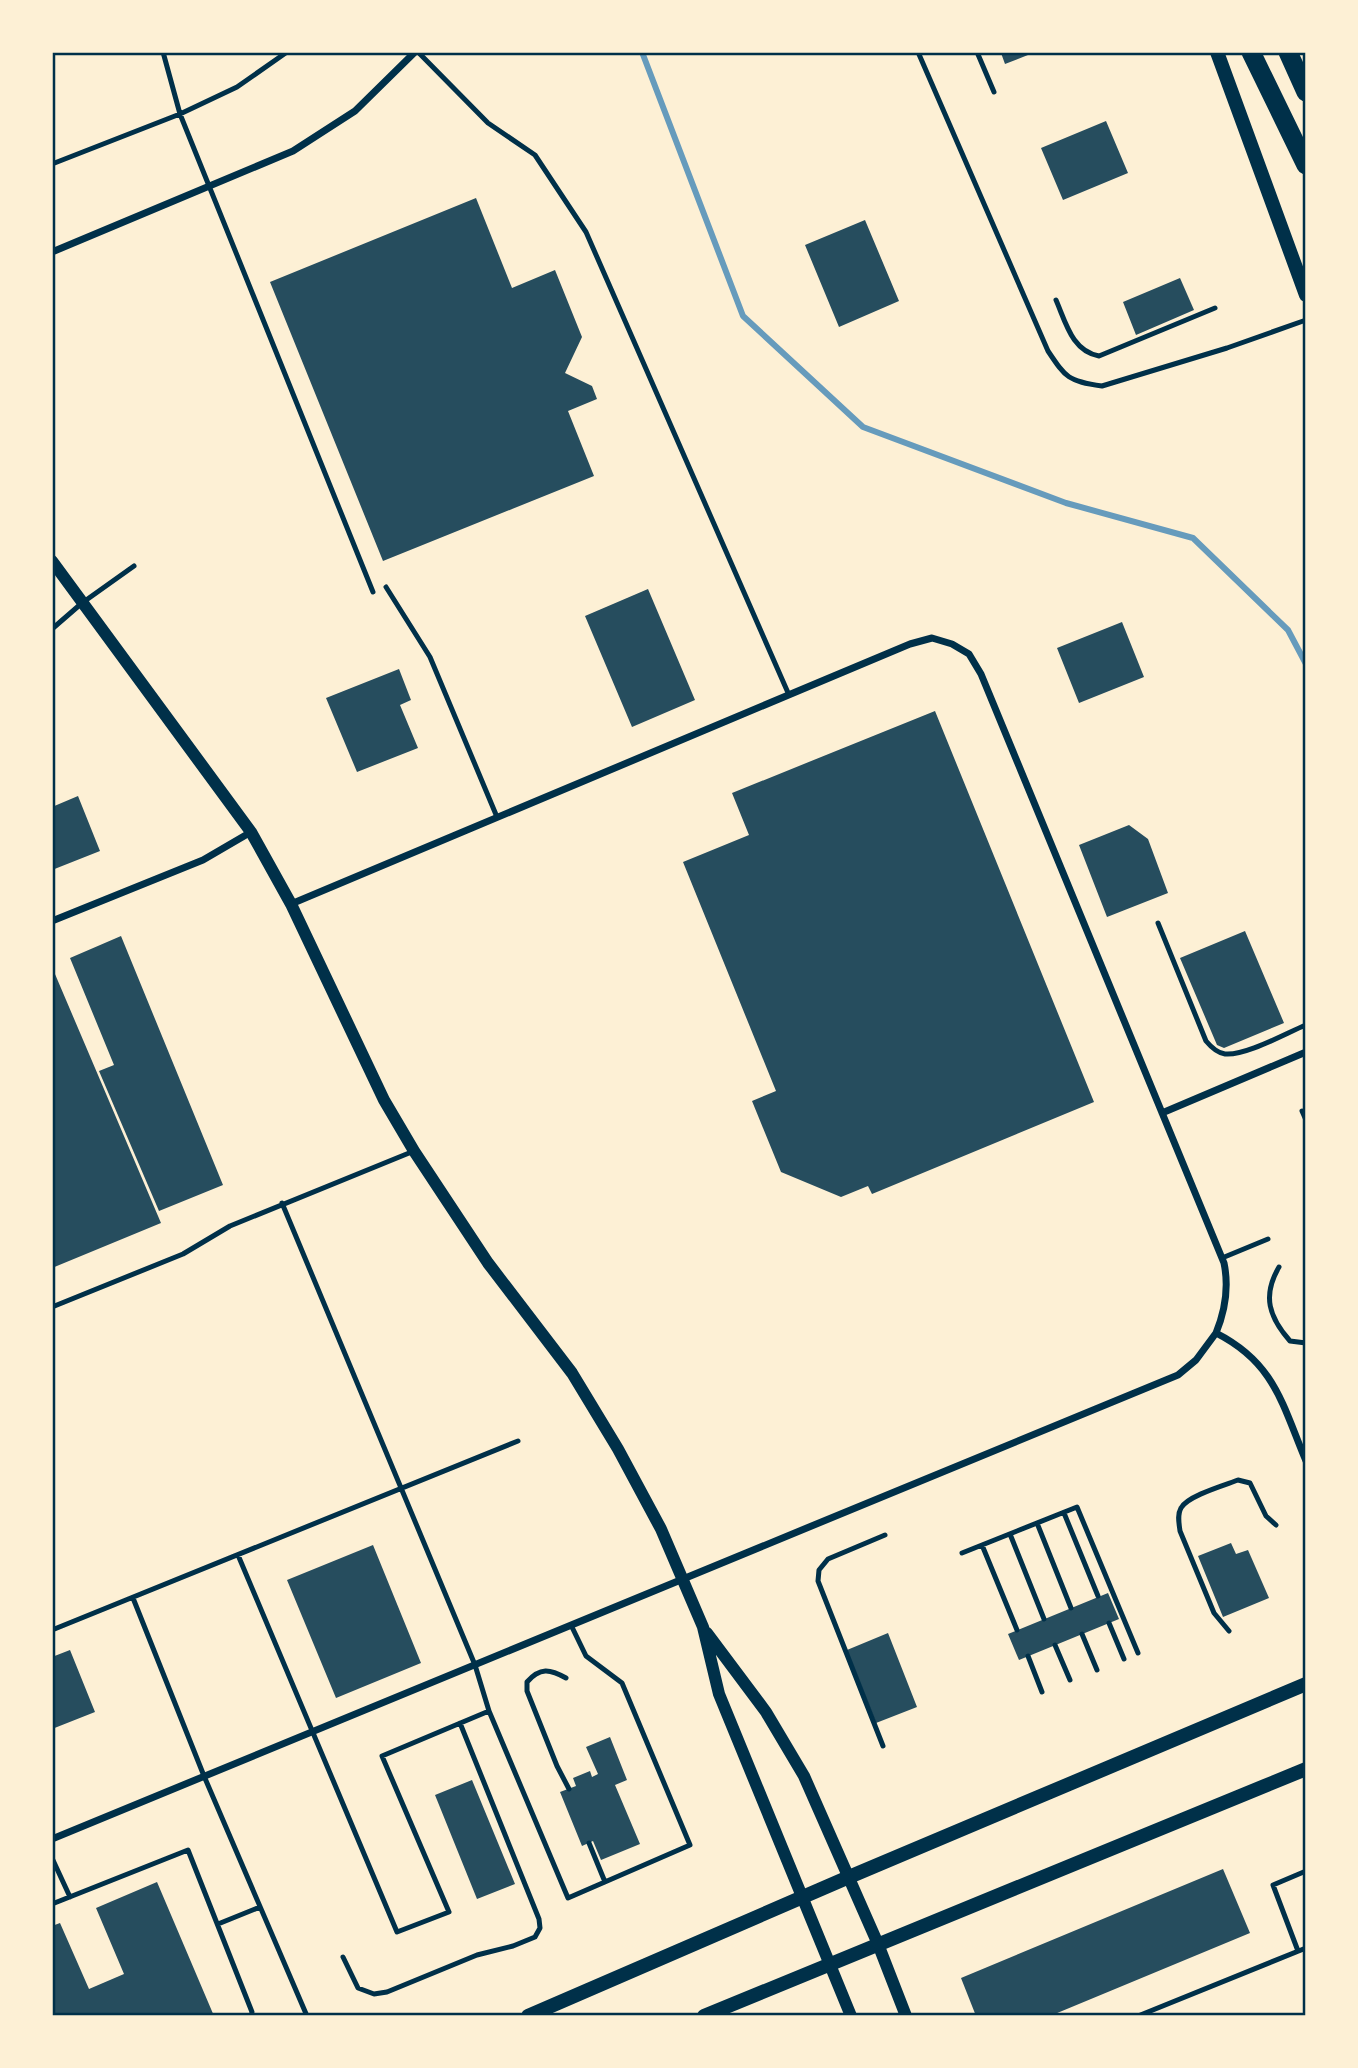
<svg xmlns="http://www.w3.org/2000/svg" width="1358" height="2068" viewBox="0 0 1358 2068" font-family="Commissioner,sans-serif">
	<style>
		.lines { fill: none; stroke-linecap: round; stroke-linejoin: round }
		.stream { stroke: #669bbc; stroke-width: 6 }
		.building { fill: #264d5e }
		.service { stroke: #003049; stroke-width: 5 }
		.minor { stroke: #003049; stroke-width: 7 }
		.tertiary { stroke: #003049; stroke-width: 12 }
		.secondary { stroke: #003049; stroke-width: 14 }
		.motorway { stroke: #003049; stroke-width: 19 }
		.neatline { fill: none; stroke: #003049; stroke-width: 2.5 }
	</style>
	<rect width="100%" height="100%" fill="#fdf0d5"/>
	<g class="lines">
		<path class="stream" d="M 642,52 L 743,316 L 863,427 L 1066,503 L 1193,538 L 1288,630 L 1306,664"/>
	</g>
	<path class="building" d="M 1001,53 L 1033,53 L 1005,64 Z
		M 1106,121 L 1128,173 L 1063,200 L 1041,148 Z
		M 476,198 L 512,288 L 555,270 L 582,337 L 565,373 L 592,386 L 597,399 L 568,411 L 594,476 L 383,561 L 270,282 Z
		M 865,220 L 899,301 L 839,327 L 805,245 Z
		M 1180,278 L 1194,310 L 1136,335 L 1123,302 Z
		M 648,589 L 695,700 L 632,727 L 585,616 Z
		M 1122,622 L 1144,677 L 1079,703 L 1057,648 Z
		M 399,669 L 411,700 L 400,705 L 418,748 L 357,772 L 326,698 Z
		M 935,711 L 1094,1102 L 872,1194 L 868,1186 L 841,1197 L 781,1172 L 752,1101 L 776,1091 L 683,862 L 749,835 L 732,793 Z
		M 78,796 L 100,851 L 52,870 L 52,807 Z
		M 1129,825 L 1148,839 L 1168,893 L 1107,917 L 1079,845 Z
		M 1245,931 L 1284,1023 L 1224,1048 L 1217,1045 L 1180,958 Z
		M 121,936 L 223,1185 L 159,1211 L 99,1071 L 114,1065 L 70,958 Z
		M 52,967 L 161,1223 L 52,1268 Z
		M 1231,1543 L 1236,1554 L 1248,1550 L 1269,1598 L 1223,1617 L 1198,1556 Z
		M 373,1545 L 421,1663 L 336,1698 L 287,1580 Z
		M 1108,1593 L 1119,1619 L 1019,1660 L 1008,1634 Z
		M 888,1633 L 917,1707 L 876,1723 L 847,1650 Z
		M 70,1650 L 95,1712 L 52,1729 L 52,1657 Z
		M 610,1737 L 627,1780 L 615,1785 L 640,1844 L 601,1860 L 593,1841 L 582,1846 L 560,1792 L 576,1786 L 573,1778 L 590,1771 L 592,1777 L 598,1774 L 586,1747 Z
		M 472,1780 L 515,1884 L 477,1899 L 435,1795 Z
		M 1223,1869 L 1250,1933 L 1050,2016 L 976,2016 L 961,1978 Z
		M 157,1882 L 214,2016 L 52,2016 L 52,1926 L 60,1923 L 89,1989 L 124,1974 L 96,1908 Z"/>
	<g class="lines">
		<path class="service" d="M 163,52 L 180,114 L 373,592
			M 418,52 L 488,123 L 535,155 L 586,232 L 789,695
			M 918,52 L 1048,351 C 1066,378 1068,381 1102,386 L 1227,348 L 1306,320
			M 977,52 L 994,92
			M 52,164 L 180,114 L 237,87 L 287,52
			M 1056,300 C 1066,323 1072,351 1099,356 L 1215,308
			M 386,587 L 430,657 L 497,817
			M 52,629 L 82,603 L 134,566
			M 1158,923 L 1206,1041 C 1211,1047 1217,1053 1225,1054 C 1246,1056 1286,1033 1306,1025
			M 1302,1111 L 1306,1120
			M 282,1203 L 475,1665 L 489,1711 L 568,1898 L 690,1845 L 622,1683 L 586,1656 L 571,1625
			M 1222,1258 L 1268,1239
			M 1279,1267 C 1262,1296 1269,1317 1290,1341 L 1306,1343
			M 52,1307 L 183,1254 L 230,1226 L 414,1151
			M 1064,1513 L 1098,1596
			M 1037,1523 L 1071,1608
			M 1010,1534 L 1044,1619
			M 982,1545 L 1017,1630
			M 962,1553 L 1077,1507 L 1138,1653
			M 238,1555 L 397,1932 L 449,1912 L 382,1756 L 489,1711
			M 133,1598 L 204,1776 L 307,2016
			M 1109,1623 L 1124,1659
			M 52,1630 L 518,1441
			M 1229,1631 L 1214,1613 L 1180,1531 C 1179,1523 1177,1515 1181,1508 C 1187,1496 1225,1485 1238,1480 L 1250,1483 L 1266,1516 L 1276,1525
			M 1082,1634 L 1097,1670
			M 1055,1645 L 1070,1680
			M 1028,1656 L 1042,1692
			M 566,1678 C 550,1669 540,1667 527,1682 L 527,1691 L 557,1766 L 569,1789
			M 883,1746 L 818,1581 L 819,1570 L 828,1559 L 885,1535
			M 589,1843 L 605,1882
			M 52,1858 L 70,1897
			M 52,1904 L 188,1850 L 252,2012 L 251,2016
			M 218,1924 L 260,1907
			M 1298,1951 L 1273,1885 L 1306,1871
			M 343,1957 L 358,1988 L 374,1994 L 387,1992 L 477,1955 L 513,1946 L 535,1937 L 540,1928 L 539,1919 L 460,1723
			M 1138,2016 L 1306,1948"/>
		<path class="minor" d="M 52,252 L 293,151 L 355,111 L 415,52
			M 291,904 L 910,644 L 932,638 L 952,644 L 969,654 L 981,674 L 1224,1263 C 1229,1287 1225,1311 1216,1333 C 1275,1363 1282,1404 1306,1461
			M 52,921 L 203,860 L 251,832
			M 1162,1113 L 1306,1052
			M 52,1839 L 1178,1375 L 1196,1360 L 1216,1333"/>
		<path class="tertiary" d="M 52,561 L 251,832 L 291,904 L 384,1100 L 414,1151 L 488,1263 L 572,1373 L 618,1449 L 661,1529 L 703,1627 L 719,1694 L 851,2016
			M 707,1633 L 766,1712 L 804,1776 L 878,1944 L 906,2016"/>
		<path class="secondary" d="M 1217,52 L 1306,295
			M 528,2016 L 849,1877 L 1306,1684
			M 704,2016 L 1306,1769"/>
		<path class="motorway" d="M 1251,52 L 1306,165
			M 1288,52 L 1306,92"/>
	</g>
	<rect width="1358" height="2068" fill="none" stroke="#fdf0d5" stroke-width="108"/>
	<rect x="54" y="54" width="1250" height="1960" class="neatline"/>
</svg>
